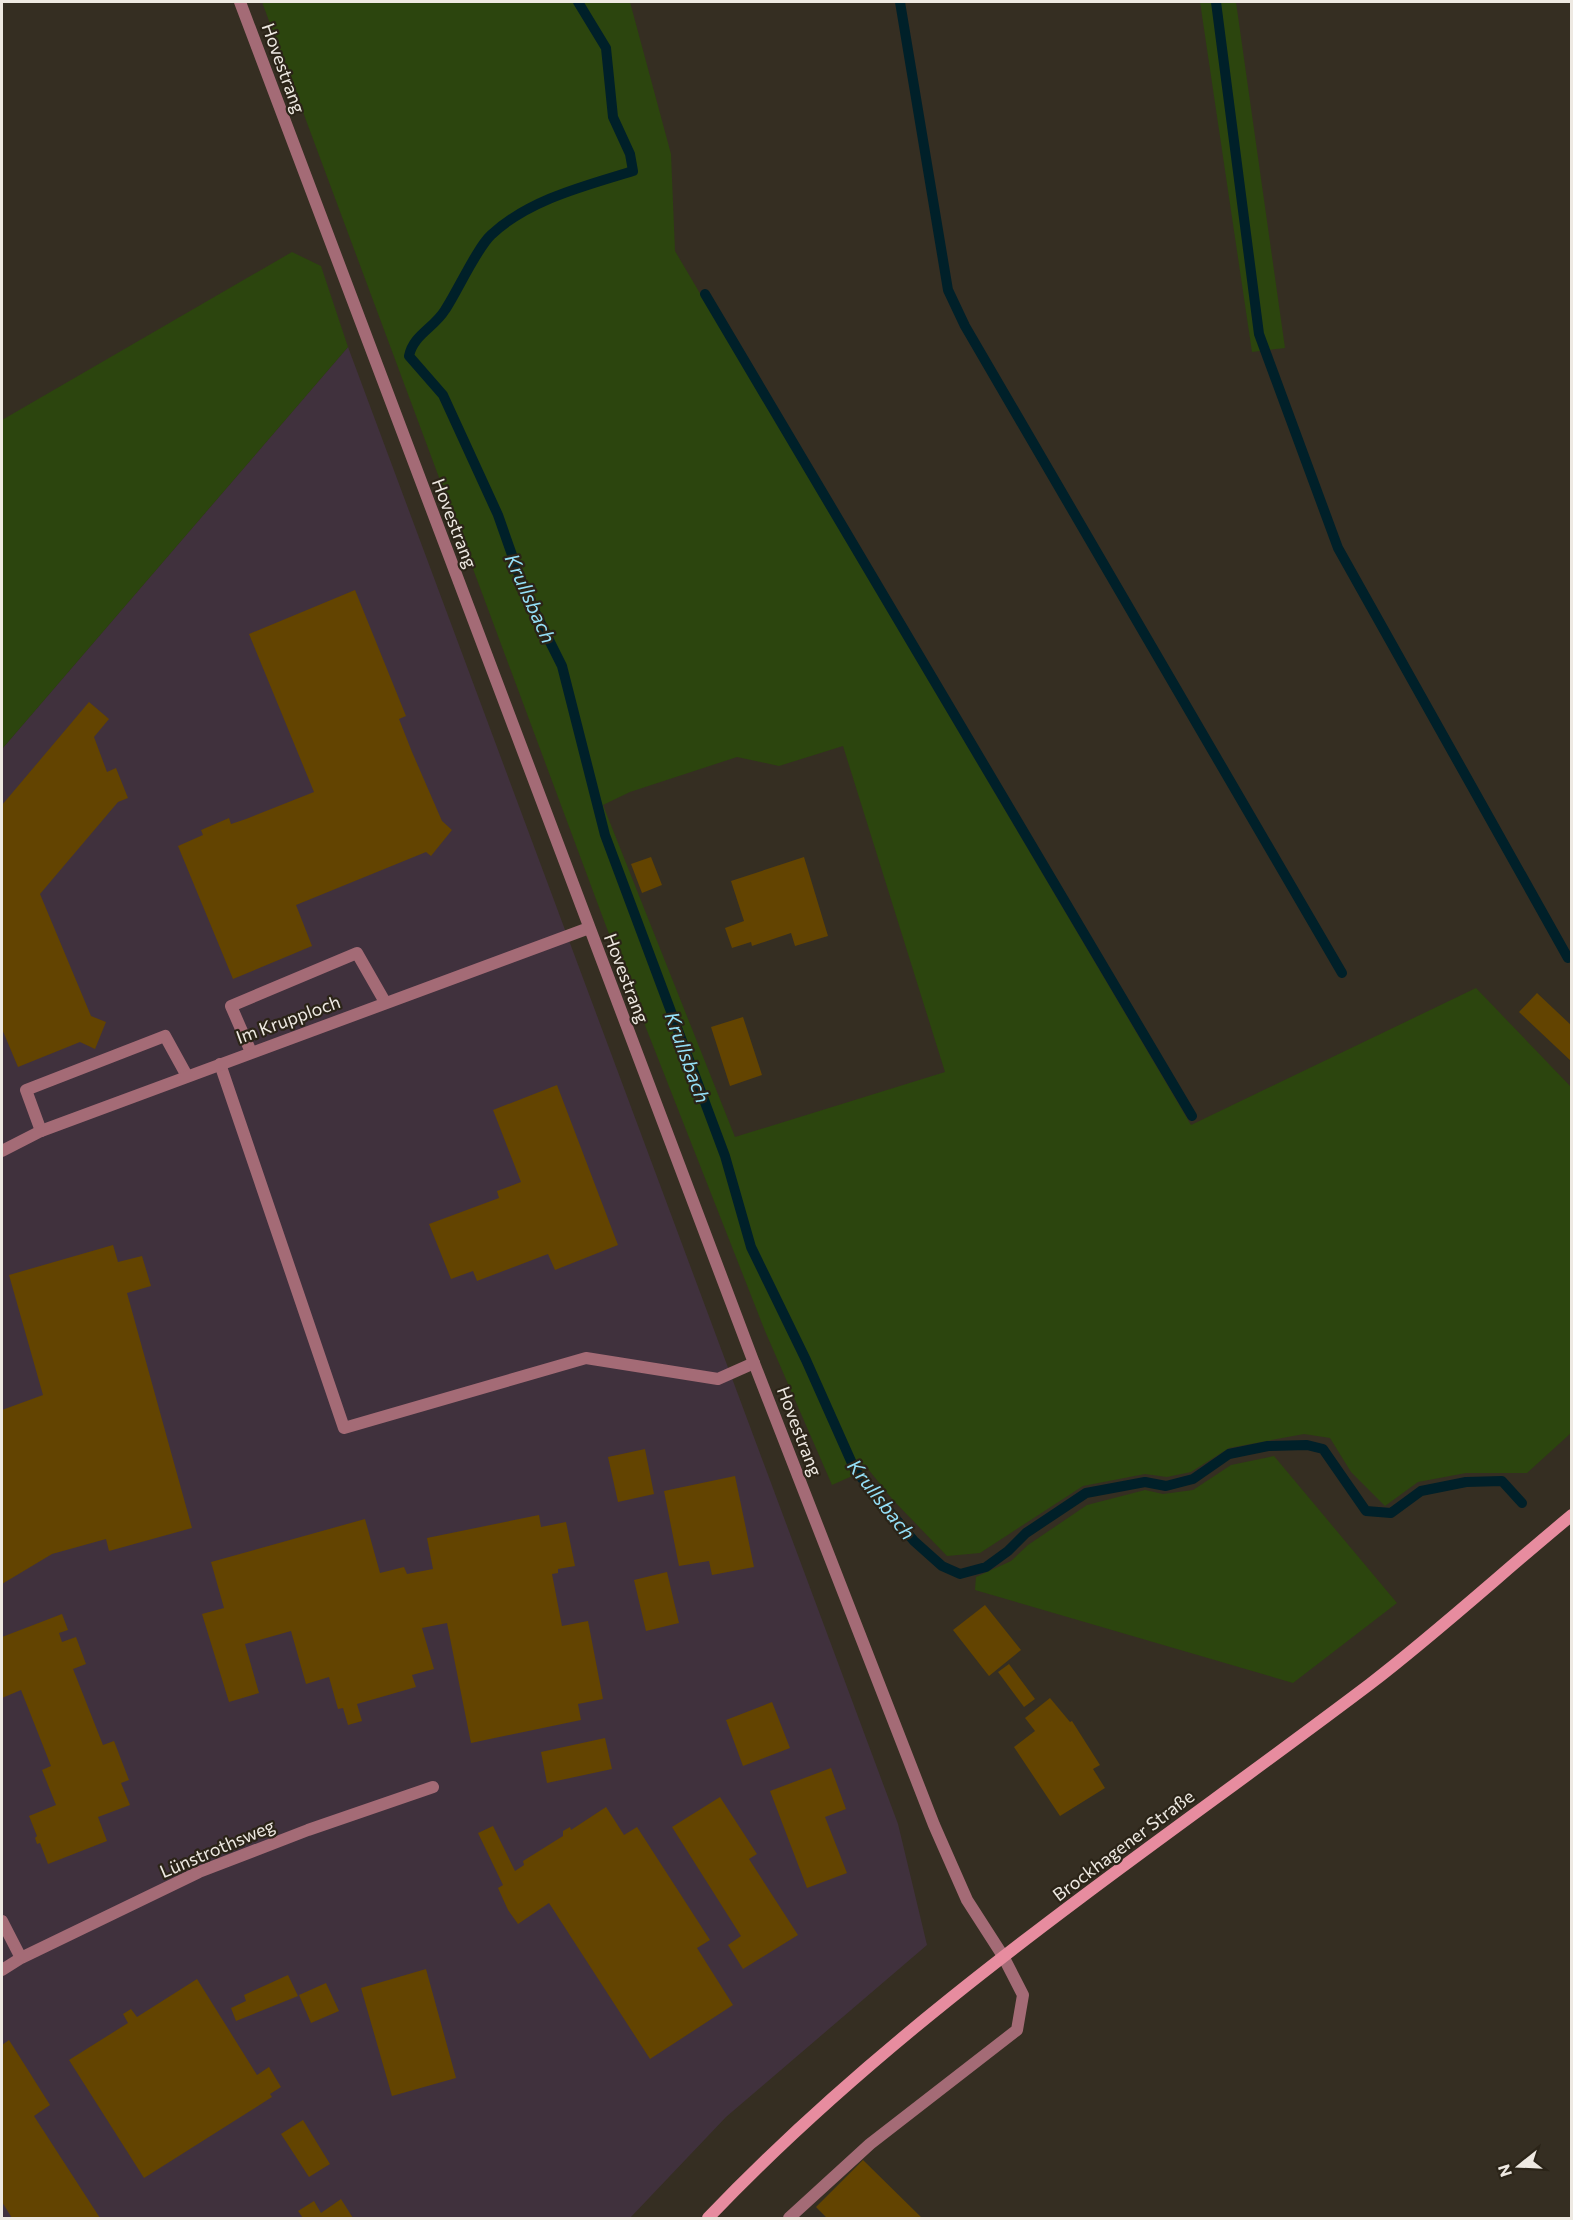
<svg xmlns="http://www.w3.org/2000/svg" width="1573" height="2220" viewBox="0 0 1573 2220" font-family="Commissioner,sans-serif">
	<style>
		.industrial { fill: #40313d }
		.green { fill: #2c450e; fill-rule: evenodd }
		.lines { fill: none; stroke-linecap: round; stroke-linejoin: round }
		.stream { stroke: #002029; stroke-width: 10 }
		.building { fill: #634401 }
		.lane { stroke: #a46b76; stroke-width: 12 }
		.street { stroke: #a46b76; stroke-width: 12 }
		.secondary { stroke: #e78c9f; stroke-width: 12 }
		.labels { text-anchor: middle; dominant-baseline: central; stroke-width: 4.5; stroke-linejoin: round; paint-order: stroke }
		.street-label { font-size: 18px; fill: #eee9e2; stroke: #2b2418 }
		.water-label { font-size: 20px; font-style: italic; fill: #94dff7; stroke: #2b2418 }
	</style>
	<rect width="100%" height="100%" fill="#352e22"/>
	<path class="industrial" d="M 348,347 L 898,1824 L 927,1945 L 726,2117 L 630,2218 L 2,2218 L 2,749 Z"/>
	<path class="green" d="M 262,2 L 630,2 L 671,154 L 675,251 L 1191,1125 L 1476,988 L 1571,1087 L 1571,1433 L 1527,1473 L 1466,1473 L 1418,1482 L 1385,1506 L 1351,1472 L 1330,1438 L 1304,1434 L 1229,1448 L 1191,1472 L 1167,1477 L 1145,1474 L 1083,1486 L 980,1553 L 947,1556 L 893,1500 L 868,1469 L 832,1485 L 765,1331 L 606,926 ZM 843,746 L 945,1072 L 735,1137 L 603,805 L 630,792 L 737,757 L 779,766 Z
		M 1200,2 L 1236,2 L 1285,348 L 1252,352 Z
		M 292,252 L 321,266 L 348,347 L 2,749 L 2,420 Z
		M 1274,1456 L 1397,1603 L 1293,1683 L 975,1590 L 976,1577 L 1011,1561 L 1028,1545 L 1087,1505 L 1145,1490 L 1163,1494 L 1193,1490 L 1231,1465 Z"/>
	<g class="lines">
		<path class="stream" d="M 578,2 L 606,48 L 613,117 L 630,154 L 633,171 C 584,186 528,200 491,235 C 477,248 457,292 445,310 C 434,328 413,335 409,356 L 443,395 L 498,515 L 525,592 L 562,666 L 605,835 L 725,1156 L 751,1247 L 806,1360 L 855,1470 L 914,1541 L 942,1566 L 960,1574 L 986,1567 L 1008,1551 L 1026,1533 L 1086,1493 L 1145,1482 L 1166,1486 L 1193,1479 L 1229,1454 L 1268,1446 L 1307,1445 L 1323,1449 L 1366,1511 L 1391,1513 L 1421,1491 L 1466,1482 L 1502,1481 L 1522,1503
			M 900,2 L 948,290 L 965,326 L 1342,973
			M 1216,2 L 1259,334 L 1338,548 L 1568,958
			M 705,294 L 1192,1116"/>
	</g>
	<path class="building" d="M 355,590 L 406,716 L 399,719 L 412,752 L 442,821 L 452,830 L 431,856 L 426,852 L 296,905 L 312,946 L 233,979 L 178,846 L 203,835 L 201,830 L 229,818 L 231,824 L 246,819 L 314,792 L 249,634 Z
		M 89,702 L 109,719 L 94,737 L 107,772 L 116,768 L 128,798 L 118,802 L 40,894 L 91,1016 L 106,1022 L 95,1049 L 80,1042 L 18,1067 L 2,1029 L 2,805 Z
		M 651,857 L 662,885 L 642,893 L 631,864 Z
		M 804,857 L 828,936 L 795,946 L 791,933 L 752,946 L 751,942 L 732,948 L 725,928 L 744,921 L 731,881 Z
		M 1537,993 L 1572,1026 L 1572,1062 L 1519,1012 Z
		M 743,1017 L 762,1075 L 730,1086 L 711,1027 Z
		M 557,1085 L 618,1245 L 555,1270 L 548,1254 L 477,1281 L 473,1271 L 451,1279 L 429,1224 L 499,1198 L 497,1191 L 521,1182 L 493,1110 Z
		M 113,1245 L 118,1262 L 142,1256 L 151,1286 L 127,1293 L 192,1528 L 109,1551 L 106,1539 L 52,1554 L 2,1584 L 2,1410 L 43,1395 L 9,1275 Z
		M 645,1449 L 654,1494 L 618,1502 L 608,1457 Z
		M 735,1476 L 754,1567 L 712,1575 L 709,1561 L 679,1566 L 664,1491 Z
		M 539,1515 L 541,1527 L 566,1522 L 575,1566 L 558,1569 L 558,1573 L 552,1574 L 562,1626 L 588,1621 L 603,1699 L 578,1704 L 581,1720 L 471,1743 L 447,1623 L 422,1628 L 434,1669 L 412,1675 L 416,1687 L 357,1704 L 362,1721 L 348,1725 L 343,1708 L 338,1709 L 329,1677 L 306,1684 L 291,1631 L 245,1644 L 259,1693 L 229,1702 L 202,1614 L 224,1608 L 211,1562 L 365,1519 L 380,1573 L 404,1567 L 407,1574 L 433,1569 L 427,1538 Z
		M 667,1572 L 679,1623 L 646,1631 L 634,1580 Z
		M 985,1605 L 1021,1650 L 989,1676 L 953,1630 Z
		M 62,1614 L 68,1630 L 59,1633 L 62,1642 L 76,1637 L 86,1664 L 73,1669 L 103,1745 L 114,1741 L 129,1780 L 121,1783 L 130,1805 L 98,1817 L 107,1841 L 48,1864 L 40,1843 L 37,1844 L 35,1838 L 37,1836 L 29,1816 L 56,1805 L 42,1770 L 51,1766 L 21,1690 L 2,1698 L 2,1637 Z
		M 1009,1664 L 1035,1699 L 1024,1707 L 998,1672 Z
		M 1050,1698 L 1070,1722 L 1072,1721 L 1100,1765 L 1093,1769 L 1105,1788 L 1060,1816 L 1014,1747 L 1035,1731 L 1025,1718 Z
		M 772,1702 L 790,1748 L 743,1766 L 726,1720 Z
		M 605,1738 L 612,1769 L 547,1783 L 541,1752 Z
		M 831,1768 L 846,1809 L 825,1817 L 847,1873 L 807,1888 L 770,1791 Z
		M 720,1797 L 757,1854 L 749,1859 L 798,1935 L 743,1969 L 728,1945 L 741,1936 L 672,1827 Z
		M 606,1807 L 624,1835 L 637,1827 L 710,1940 L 697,1948 L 733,2005 L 650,2059 L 549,1903 L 518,1924 L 508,1910 L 498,1888 L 503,1885 L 478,1833 L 493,1826 L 515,1871 L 524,1865 L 523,1861 L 563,1836 L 563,1831 L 570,1827 L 571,1830 Z
		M 426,1969 L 456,2078 L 392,2096 L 361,1988 Z
		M 288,1975 L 298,1996 L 236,2021 L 231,2008 L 246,2001 L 244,1995 Z
		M 197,1979 L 257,2075 L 269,2067 L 281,2087 L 270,2094 L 272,2097 L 144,2178 L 69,2060 L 128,2023 L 123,2014 L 131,2009 L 137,2017 Z
		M 326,1983 L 339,2011 L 311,2023 L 299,1995 Z
		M 9,2040 L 50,2105 L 34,2116 L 100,2218 L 12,2218 L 2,2202 L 2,2045 Z
		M 303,2120 L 330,2164 L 309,2177 L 281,2134 Z
		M 863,2160 L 922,2218 L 827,2218 L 816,2207 Z
		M 341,2199 L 353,2218 L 303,2218 L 298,2211 L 314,2201 L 321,2213 Z"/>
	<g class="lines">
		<path class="lane" d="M 251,1052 L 231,1006 L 357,953 L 385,1002
			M 220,1064 L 344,1428 L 586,1358 L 718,1379 L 754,1363
			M 41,1131 L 26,1090 L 165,1036 L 187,1076
			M 789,2218 L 870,2144 L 1017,2030 L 1023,1995 L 1003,1956"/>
		<path class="street" d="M 240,2 L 754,1363 L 934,1825 L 967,1900 L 1003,1956
			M 2,1151 L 41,1131 L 589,928
			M 2,1921 L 21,1958
			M 2,1970 L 21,1958 L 199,1872 L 308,1830 L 433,1787"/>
		<path class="secondary" d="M 708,2218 C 904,2012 1144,1855 1370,1684 C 1439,1631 1504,1571 1572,1515"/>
	</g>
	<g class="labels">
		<g class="street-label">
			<text transform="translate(284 68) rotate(70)">Hovestrang</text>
			<text transform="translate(455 523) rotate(69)">Hovestrang</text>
			<text transform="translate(627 978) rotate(69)">Hovestrang</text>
			<text transform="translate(288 1019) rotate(-20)">Im Krupploch</text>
			<text transform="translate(800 1431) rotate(69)">Hovestrang</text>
			<text transform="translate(1123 1845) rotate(-37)">Brockhagener Straße</text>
			<text transform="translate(217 1848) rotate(-23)">Lünstrothsweg</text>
		</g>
		<g class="water-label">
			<text transform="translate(531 598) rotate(66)">Krullsbach</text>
			<text transform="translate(688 1057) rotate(70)">Krullsbach</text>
			<text transform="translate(882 1499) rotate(52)">Krullsbach</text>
		</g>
	</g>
	<rect width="1573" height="2220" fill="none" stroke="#eee9e2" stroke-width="6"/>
	<g transform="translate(1519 2166) rotate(252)" stroke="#2b2418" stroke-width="4.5" paint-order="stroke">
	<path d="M0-4.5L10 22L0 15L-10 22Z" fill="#eee9e2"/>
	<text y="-9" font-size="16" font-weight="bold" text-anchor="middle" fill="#eee9e2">N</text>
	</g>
</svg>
